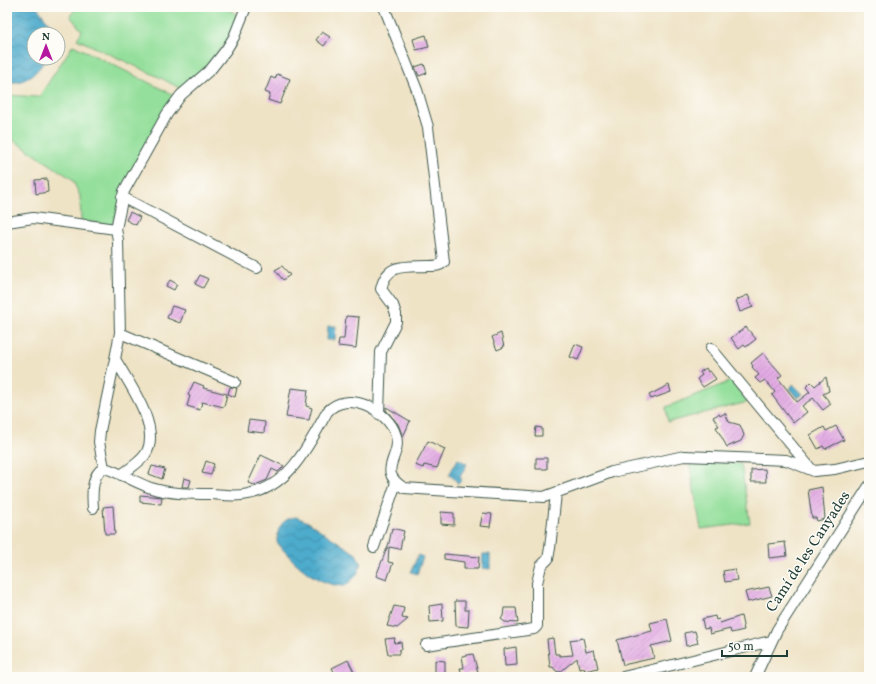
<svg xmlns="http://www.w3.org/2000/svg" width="876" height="684" viewBox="0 0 876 684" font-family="Vollkorn,serif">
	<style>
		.green { fill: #94df9b; stroke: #5a8e68 }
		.water { fill: url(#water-waves); stroke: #367480 }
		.building { fill: url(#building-hatch) }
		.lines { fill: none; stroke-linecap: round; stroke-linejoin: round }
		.street-casing { stroke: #3e564a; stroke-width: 12 }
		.street { stroke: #fff; stroke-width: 10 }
		.labels { text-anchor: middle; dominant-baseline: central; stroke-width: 3; stroke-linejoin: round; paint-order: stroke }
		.street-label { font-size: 15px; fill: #1f3d34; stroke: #fdfcf7 }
	</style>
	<defs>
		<pattern id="water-waves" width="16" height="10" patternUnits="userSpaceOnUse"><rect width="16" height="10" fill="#4dabcc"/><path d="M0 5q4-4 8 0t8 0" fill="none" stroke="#3f8ca6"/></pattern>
		<pattern id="building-hatch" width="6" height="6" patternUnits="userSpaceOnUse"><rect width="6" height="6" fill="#e3aae4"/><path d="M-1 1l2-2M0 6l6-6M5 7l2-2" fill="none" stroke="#b78cba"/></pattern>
	</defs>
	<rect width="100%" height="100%" fill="#fdfcf7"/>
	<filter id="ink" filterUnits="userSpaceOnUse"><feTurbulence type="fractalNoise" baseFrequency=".025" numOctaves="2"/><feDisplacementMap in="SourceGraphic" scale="8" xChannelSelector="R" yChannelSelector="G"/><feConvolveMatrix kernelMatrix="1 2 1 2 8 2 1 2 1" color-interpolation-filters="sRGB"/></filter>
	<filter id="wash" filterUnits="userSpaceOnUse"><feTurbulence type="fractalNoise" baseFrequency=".012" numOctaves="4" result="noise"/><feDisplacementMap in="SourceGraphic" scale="16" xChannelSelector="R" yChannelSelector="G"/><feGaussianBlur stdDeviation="0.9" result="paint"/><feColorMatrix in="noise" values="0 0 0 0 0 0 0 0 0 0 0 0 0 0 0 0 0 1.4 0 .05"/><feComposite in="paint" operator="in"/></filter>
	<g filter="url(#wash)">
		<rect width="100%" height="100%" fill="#efe3c6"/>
		<path class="green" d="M 77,7 L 224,7 L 238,15 L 228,40 L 210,63 L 181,89 L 161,78 L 77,39 L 82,31 L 70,16 Z
			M 73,45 L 176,96 L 112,225 L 81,221 L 80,196 L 72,179 L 7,136 L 7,95 L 39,97 Z
			M 731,381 L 748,402 L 668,422 L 666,407 Z
			M 689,461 L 741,464 L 750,523 L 701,529 Z"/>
		<path class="water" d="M 10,7 L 37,7 L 54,30 L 55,34 L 34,34 L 34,58 L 47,58 C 36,73 27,84 7,82 L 7,11 Z
			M 328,326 L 336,326 L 335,340 L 327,340 Z
			M 793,384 L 803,394 L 798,398 L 789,388 Z
			M 458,459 L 467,464 L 460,477 L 462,480 L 458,484 L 455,479 L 449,475 Z
			M 296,517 L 308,522 L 356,554 L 361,563 L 358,574 L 345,586 C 317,586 293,563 277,542 C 277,529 281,519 296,517 Z
			M 483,554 L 490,554 L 490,569 L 482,568 Z
			M 418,555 L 423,557 L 417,574 L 411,572 Z"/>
		<g id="blocks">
			<path class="building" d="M 322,32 L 330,37 L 324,46 L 316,40 Z
				M 426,35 L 429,47 L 416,50 L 413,39 Z
				M 424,64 L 427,73 L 419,76 L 415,67 Z
				M 277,74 L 290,79 L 280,104 L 268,100 L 270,94 L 265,92 L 271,77 L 275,79 Z
				M 47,179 L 48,192 L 36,194 L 35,180 Z
				M 130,212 L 140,217 L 136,225 L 126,220 Z
				M 282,266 L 290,275 L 283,280 L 275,270 Z
				M 200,275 L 208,279 L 203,288 L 195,284 Z
				M 170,280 L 177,284 L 174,290 L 166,286 Z
				M 748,295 L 753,307 L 740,312 L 736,300 Z
				M 172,306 L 185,310 L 180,323 L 167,318 Z
				M 346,316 L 359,317 L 356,348 L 338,346 L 339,339 L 344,339 Z
				M 746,327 L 756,339 L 746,347 L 744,345 L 739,349 L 731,338 Z
				M 501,333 L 504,347 L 497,350 L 492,337 Z
				M 575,344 L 583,347 L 578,360 L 570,357 Z
				M 763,353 L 782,375 L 778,378 L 797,402 L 810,392 L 806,387 L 811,382 L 815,386 L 826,377 L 829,391 L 823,394 L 831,404 L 823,410 L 813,398 L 802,406 L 807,412 L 793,423 L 772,395 L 775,392 L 765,380 L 760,383 L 755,378 L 759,375 L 752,367 L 753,366 L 751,363 Z
				M 706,368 L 708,372 L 710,371 L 716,379 L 703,387 L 697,379 L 702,375 L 700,372 Z
				M 194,382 L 204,386 L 203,388 L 227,394 L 224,407 L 202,402 L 200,410 L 187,406 L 190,396 L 188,395 Z
				M 669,385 L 671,392 L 651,399 L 649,395 Z
				M 230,387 L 237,388 L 235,397 L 228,394 Z
				M 291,388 L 308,390 L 306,406 L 312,408 L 309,420 L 286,417 Z
				M 386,407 L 410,421 L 403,437 L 398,424 L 386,410 Z
				M 725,413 L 729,422 L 740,425 L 744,435 L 741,441 L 727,447 L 716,427 L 719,426 L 713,417 L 719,414 L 720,416 Z
				M 249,420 L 265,422 L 264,433 L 247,431 Z
				M 836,426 L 844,440 L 825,449 L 823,446 L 818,449 L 810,435 L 824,427 L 826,431 Z
				M 536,427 L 542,428 L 542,436 L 535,436 Z
				M 428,441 L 445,449 L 437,468 L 424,465 L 423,468 L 415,465 Z
				M 261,455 L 284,466 L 278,472 L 272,469 L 267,480 L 255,485 L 248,483 Z
				M 536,458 L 547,458 L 547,469 L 536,469 Z
				M 206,461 L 214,464 L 211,475 L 202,473 Z
				M 152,466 L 165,469 L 162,479 L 149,474 Z
				M 765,469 L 766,482 L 751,482 L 751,470 Z
				M 184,478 L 191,480 L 189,487 L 182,487 Z
				M 822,487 L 825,519 L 817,521 L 816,518 L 812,518 L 808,490 Z
				M 140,495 L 162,497 L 161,504 L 140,502 Z
				M 113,506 L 115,534 L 105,534 L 103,507 Z
				M 441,512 L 454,513 L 454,525 L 441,524 Z
				M 483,513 L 492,514 L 490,527 L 480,526 Z
				M 392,528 L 404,531 L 400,549 L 389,547 L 388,562 L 393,563 L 387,580 L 376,576 L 389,543 Z
				M 785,542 L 787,556 L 769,558 L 768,544 Z
				M 444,554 L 479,557 L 478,569 L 464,569 L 464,562 L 444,559 Z
				M 735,569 L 737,580 L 725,582 L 723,571 Z
				M 769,587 L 772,596 L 748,602 L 745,592 Z
				M 455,601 L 465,601 L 465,610 L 469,610 L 468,627 L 456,626 Z
				M 442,604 L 443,621 L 430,622 L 429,606 Z
				M 394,606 L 404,608 L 402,618 L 408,619 L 397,628 L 387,626 Z
				M 504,608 L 516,608 L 518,623 L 505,622 L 501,619 L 503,616 Z
				M 715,616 L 716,620 L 719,619 L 720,623 L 741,616 L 744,630 L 731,633 L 730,629 L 710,634 L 709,628 L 704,629 L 702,619 Z
				M 667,619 L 672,641 L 651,646 L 654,658 L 623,665 L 617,640 L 652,631 L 650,623 Z
				M 695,631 L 698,643 L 686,646 L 684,633 Z
				M 395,638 L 394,643 L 401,642 L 402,649 L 399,650 L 399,654 L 388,654 L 385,639 Z
				M 553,638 L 555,654 L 559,654 L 560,656 L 573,655 L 570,640 L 583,638 L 586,652 L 594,650 L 598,668 L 585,671 L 584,668 L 579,669 L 577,658 L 560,672 L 556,671 L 553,667 L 550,667 L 547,639 Z
				M 516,647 L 517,665 L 505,666 L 504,649 Z
				M 473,654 L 478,672 L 462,675 L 460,668 L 464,668 L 462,656 Z
				M 348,660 L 355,674 L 347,677 L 337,677 L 332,668 Z
				M 435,660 L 445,661 L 445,675 L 435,675 Z"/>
		</g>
	</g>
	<g filter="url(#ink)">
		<use href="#blocks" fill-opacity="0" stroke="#3e564a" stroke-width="1"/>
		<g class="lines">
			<defs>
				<path id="street" d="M 122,197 L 257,268
					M 7,222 L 33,218 L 116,229 L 124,191 L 167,114 L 181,95 L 211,69 L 226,50 L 234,37 L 246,7
					M 116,229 L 118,240 L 120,333 L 235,382
					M 120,333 L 115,359 C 128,382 163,429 145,455 C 139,463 129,469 121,475
					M 711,348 L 812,470
					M 379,414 L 381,352 L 396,322 L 396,314 L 393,305 L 381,289 C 387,262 406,267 429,266 C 435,266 440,266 444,262 L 428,127 L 417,90 L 384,7
					M 104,468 L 99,442 L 100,431 L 115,359
					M 93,508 C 92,495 91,474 104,468 C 110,468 141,485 151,488 C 171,494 191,494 212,494 C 224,495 236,497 248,494 C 289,487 309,445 327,412 C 347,389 389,410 396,436 C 402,458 375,470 404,488 L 544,497 L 612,472 L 684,456 L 786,460 L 814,471 L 835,469 L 869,461
					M 374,547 L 396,483
					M 426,645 L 534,629 L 537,626 L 537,583 L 541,566 L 548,559 L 550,548 L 556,494
					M 623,677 L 771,641
					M 755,677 L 777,630 L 869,486"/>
			</defs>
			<use href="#street" class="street-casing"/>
			<use href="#street" class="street"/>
		</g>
	</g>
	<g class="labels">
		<g class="street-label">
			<text transform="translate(809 552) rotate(-57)">Camí de les Canyades</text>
		</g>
	</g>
	<rect width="876" height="684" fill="none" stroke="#fdfcf7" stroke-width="24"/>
	<g transform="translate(46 46)"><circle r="19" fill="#fdfcf7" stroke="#a4b0a9"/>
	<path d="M0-3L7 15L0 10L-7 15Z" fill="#b5179e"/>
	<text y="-6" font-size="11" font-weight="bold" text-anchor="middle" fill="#1f3d34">N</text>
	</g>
	<path d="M722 650v6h65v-6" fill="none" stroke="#1f3d34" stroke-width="2"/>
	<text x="728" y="650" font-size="12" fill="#1f3d34" stroke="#fdfcf7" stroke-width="3" paint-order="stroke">50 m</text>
</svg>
